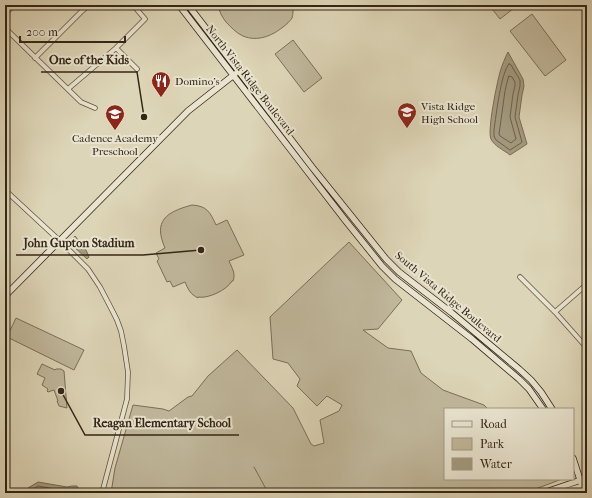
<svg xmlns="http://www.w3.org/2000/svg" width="592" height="498" viewBox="0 0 592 498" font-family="'IM FELL French Canon',serif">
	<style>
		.green { fill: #c0b79b; stroke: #7a6e58 }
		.water { fill: #a49a80; stroke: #776c55 }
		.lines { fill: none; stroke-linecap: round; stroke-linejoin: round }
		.shore { stroke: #6c604a; stroke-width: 1 }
		.stream { stroke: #776c55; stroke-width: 1 }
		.street-casing { stroke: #5e523e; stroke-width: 5.5 }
		.secondary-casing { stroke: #342615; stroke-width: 7 }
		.street { stroke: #e9e4d0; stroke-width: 4 }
		.secondary { stroke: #e9e4d0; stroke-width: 5.5 }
		.labels { text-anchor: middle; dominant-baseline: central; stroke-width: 4; stroke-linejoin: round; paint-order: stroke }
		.street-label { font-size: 11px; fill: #342615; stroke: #e9e4d0 }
		.poi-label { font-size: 11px; fill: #342615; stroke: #e9e4d0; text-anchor: start }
		.leader { fill: none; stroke: #342615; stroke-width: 1.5 }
		.callout-dot { fill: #342615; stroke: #e9e4d0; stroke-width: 1.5 }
		.callout-label { font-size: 12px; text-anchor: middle; font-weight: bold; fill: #342615; stroke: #e9e4d0; stroke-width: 4; stroke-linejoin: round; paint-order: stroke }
	</style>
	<rect width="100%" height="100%" fill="#ddd5b7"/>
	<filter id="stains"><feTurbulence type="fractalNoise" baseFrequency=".005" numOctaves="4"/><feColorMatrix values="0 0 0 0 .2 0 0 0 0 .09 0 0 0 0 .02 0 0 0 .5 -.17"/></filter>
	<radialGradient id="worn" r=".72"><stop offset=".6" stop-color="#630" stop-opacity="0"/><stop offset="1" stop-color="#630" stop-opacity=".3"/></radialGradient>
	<path class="green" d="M 218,5 L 290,5 L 293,9 C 293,11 293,15 292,18 C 290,21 286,25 283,27 C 272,36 257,42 243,36 C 236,33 231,27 226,22 C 222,17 219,11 218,5 Z
		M 489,5 L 518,5 L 500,19 Z
		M 532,14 L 566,60 L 545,76 L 510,31 Z
		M 293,40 L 322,78 L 304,92 L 275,54 Z
		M 192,205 C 207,206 210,212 216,225 L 227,220 L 244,255 L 229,261 C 232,268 236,274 233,281 L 232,281 C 227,290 208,299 198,297 L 198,298 C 190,294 188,289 185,282 L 173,287 L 170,281 L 167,282 L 157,261 L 159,259 L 156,253 L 165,248 C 153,221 166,212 192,205 Z
		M 349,242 L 402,300 L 378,329 L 363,330 L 388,348 L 411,351 L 421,373 L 443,390 L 484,405 L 488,409 L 445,409 L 445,479 L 562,479 L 525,493 L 111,493 L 115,468 L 133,405 L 163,409 L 169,411 L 188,397 L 192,396 L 208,376 L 237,350 L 293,408 L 311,444 L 314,446 L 324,443 L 320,420 L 339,411 L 342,405 L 327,396 L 317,406 L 297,386 L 300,379 L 288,363 L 273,359 L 270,317 Z
		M 16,318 L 84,350 L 74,370 L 7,337 Z
		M 42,364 L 55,370 L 56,369 L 61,369 L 64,371 L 67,408 L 59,406 L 57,401 L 58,401 L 54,390 L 48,392 L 47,391 L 48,389 L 42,385 L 45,378 L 37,374 Z"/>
	<path class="water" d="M 508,52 L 523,79 L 524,86 L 522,95 L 519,117 L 527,144 L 510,155 C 504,150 494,146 491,139 C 487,131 497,83 500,72 C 502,65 505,58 508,52 Z
		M 75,236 L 86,250 L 89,257 L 87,259 L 71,244 L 72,242 L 71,240 Z
		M 38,482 L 67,487 L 72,486 L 77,486 L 81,493 L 26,493 L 28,488 Z"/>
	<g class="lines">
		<path class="shore" d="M 509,64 L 511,65 L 520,80 L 520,86 L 518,95 L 515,117 L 522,142 L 521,143 L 510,150 L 496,140 L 494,136 L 494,130 C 496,116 501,72 509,64 Z
			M 509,76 L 512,77 L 515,82 L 515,86 L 513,94 L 510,117 L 516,139 L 511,143 L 500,136 L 499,134 L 505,91 Z
			M 31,493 L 32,490 L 38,486 L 66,491 L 74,490 L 76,493"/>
		<path class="stream" d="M 254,467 L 266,489 L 274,491 L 277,493"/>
		<defs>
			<path id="street" d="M 5,14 L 14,5
				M 5,28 L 81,102 L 95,108
				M 116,48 L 137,69
				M 35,58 L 81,12 L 89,5
				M 68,89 L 116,48 L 145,19 L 133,5
				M 5,190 L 60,241 L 88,269 L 100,287 L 112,310 L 117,320 L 121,331 L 124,346 L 128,372 L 127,399 L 102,493
				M 520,277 L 555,312 L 587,348
				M 555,312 L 587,284"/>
			<path id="secondary" d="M 179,5 L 345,220 L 382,266 L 395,279 L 472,339 L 519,379 L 529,389 L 543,409
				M 188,5 L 312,167 L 386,259 L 399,272 L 452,313 L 519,369 L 531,380 L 541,392 L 552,409
				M 5,296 L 188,111 L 235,74
				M 573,458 L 582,486
				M 543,493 L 587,478
				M 560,493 L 587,485"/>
		</defs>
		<use href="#street" class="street-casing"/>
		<use href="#secondary" class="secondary-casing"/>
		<use href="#street" class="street"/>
		<use href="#secondary" class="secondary"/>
	</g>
	<defs>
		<symbol id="restaurant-pin" viewBox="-11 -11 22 30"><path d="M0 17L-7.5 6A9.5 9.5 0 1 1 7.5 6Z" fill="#8f2418" stroke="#e9e4d0"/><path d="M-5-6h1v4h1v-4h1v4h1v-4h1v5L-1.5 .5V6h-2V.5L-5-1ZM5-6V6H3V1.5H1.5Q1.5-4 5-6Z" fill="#fff"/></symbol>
		<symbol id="school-pin" viewBox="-11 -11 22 30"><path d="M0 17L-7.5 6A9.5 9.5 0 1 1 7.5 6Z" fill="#8f2418" stroke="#e9e4d0"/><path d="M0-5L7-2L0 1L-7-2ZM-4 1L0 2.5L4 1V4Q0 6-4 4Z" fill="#fff"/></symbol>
	</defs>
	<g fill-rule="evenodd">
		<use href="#restaurant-pin" x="150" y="70" width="22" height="30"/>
		<use href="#school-pin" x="396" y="101" width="22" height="30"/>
		<use href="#school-pin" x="104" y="103" width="22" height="30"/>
	</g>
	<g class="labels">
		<g class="street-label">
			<text transform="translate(250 80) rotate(52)">North Vista Ridge Boulevard</text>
			<text transform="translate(448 297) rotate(40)">South Vista Ridge Boulevard</text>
		</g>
		<g class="poi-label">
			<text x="175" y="81">Domino's</text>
			<text x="421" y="106">Vista Ridge<tspan x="421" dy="13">High School</tspan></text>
			<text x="115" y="138" text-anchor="middle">Cadence Academy<tspan x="115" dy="13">Preschool</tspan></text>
		</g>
	</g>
	<path class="leader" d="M144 117L137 72H41M201 250L143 255H16M61 391L85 435H239"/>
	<g class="callout-dot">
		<circle cx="144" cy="117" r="4"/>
		<circle cx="201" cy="250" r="4"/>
		<circle cx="61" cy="391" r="4"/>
	</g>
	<g class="callout-label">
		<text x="89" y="64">One of the Kids</text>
		<text x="79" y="247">John Gupton Stadium</text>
		<text x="162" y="427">Reagan Elementary School</text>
	</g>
	<rect width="592" height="498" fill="none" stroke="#ddd5b7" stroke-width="20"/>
	<rect x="6" y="6" width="580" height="486" fill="none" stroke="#342615" stroke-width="2"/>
	<rect x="10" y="10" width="572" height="478" fill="none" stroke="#342615"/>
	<rect x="444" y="408" width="130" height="72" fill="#e9e4d0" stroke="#a19885"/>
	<rect x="452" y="421" width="20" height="6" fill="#e9e4d0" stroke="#a19885"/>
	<text x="480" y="428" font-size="12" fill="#342615">Road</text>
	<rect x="452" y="438" width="20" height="12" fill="#c0b79b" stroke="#a19885"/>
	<text x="480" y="448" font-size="12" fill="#342615">Park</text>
	<rect x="452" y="458" width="20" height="12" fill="#a49a80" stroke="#a19885"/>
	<text x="480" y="468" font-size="12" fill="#342615">Water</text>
	<path d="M20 36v6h105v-6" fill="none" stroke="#342615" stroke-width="2"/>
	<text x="26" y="36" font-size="12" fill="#342615" stroke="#e9e4d0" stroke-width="3" paint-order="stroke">200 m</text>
	<rect width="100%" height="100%" filter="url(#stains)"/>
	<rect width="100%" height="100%" fill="url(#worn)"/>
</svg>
